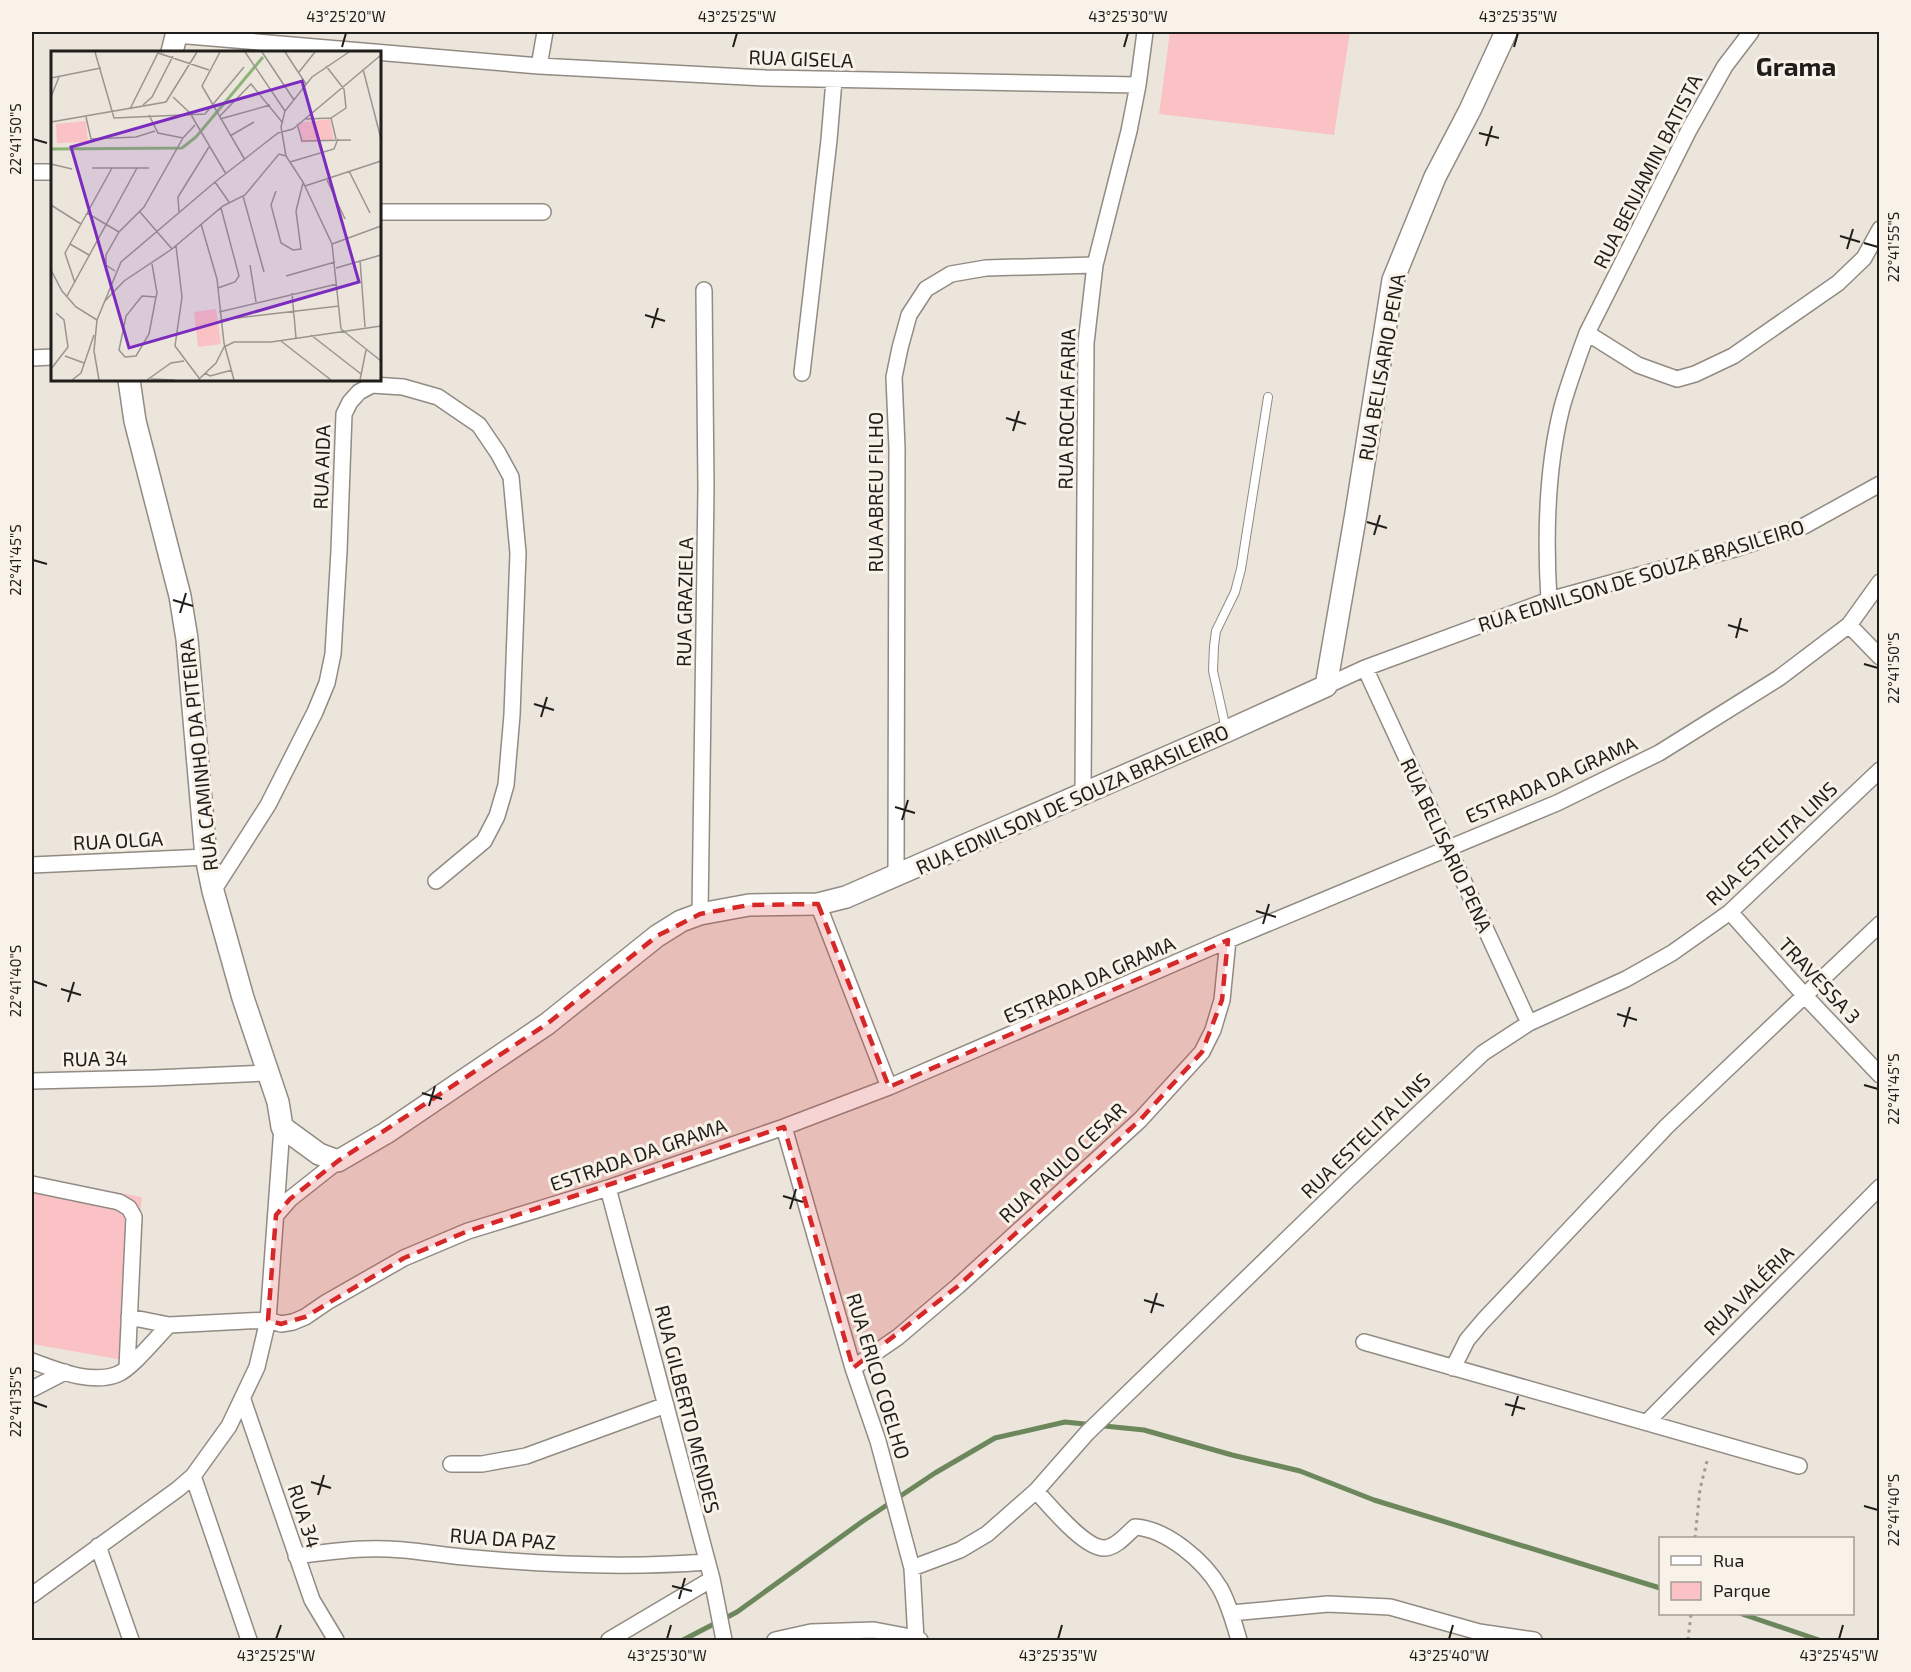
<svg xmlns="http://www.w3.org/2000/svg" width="1911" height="1672" viewBox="0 0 1911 1672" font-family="'Exo 2',sans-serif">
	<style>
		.green { fill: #fbc2c6 }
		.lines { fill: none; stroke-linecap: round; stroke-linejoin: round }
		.stream { stroke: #6c875c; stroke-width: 5 }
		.lane-casing { stroke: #928b83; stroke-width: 10 }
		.street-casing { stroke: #928b83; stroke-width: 18 }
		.secondary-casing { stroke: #928b83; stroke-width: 24 }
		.path { stroke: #9f9a93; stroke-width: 3; stroke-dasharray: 3 4.5; stroke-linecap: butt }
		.lane { stroke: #fff; stroke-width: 8 }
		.street { stroke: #fff; stroke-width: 15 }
		.secondary { stroke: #fff; stroke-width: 21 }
		.marked { fill: #d62828; fill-opacity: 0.2; stroke: #d62828; stroke-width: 4.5; stroke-dasharray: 12 8; stroke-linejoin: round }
		.ticks { fill: none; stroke: #201e1b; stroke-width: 2 }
		.labels { text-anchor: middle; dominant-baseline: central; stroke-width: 6; stroke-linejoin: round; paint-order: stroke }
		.street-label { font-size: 20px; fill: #201e1b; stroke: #f9f2e9 }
		.district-label { font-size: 26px; font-weight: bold; fill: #201e1b; stroke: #f9f2e9 }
		.inset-river { fill: none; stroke: #8cb478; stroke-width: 3 }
		.inset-road { fill: none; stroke: #9a958f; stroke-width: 1.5 }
		.view { fill: #7b2cbf; fill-opacity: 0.15; stroke: #7b2cbf; stroke-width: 3 }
		.inset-edge { fill: none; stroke: #201e1b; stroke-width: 3 }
		.neatline { fill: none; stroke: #201e1b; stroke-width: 2 }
		.ticks-label { font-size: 15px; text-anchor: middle; fill: #201e1b }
	</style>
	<rect width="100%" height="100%" fill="#ece5dc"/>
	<path class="green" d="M 1170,32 L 1350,32 L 1334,135 L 1159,114 Z
		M 32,1177 L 142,1197 L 123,1360 L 32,1344 Z"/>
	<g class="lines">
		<path class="stream" d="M 1742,1614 L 1819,1640
			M 683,1640 L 737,1612 L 863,1521 L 935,1473 L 995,1438 L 1065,1422 L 1144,1430 L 1232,1455 L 1300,1471 L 1374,1500 L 1660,1588"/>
		<defs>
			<path id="lane" d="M 1226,729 L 1213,671 L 1214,646 L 1216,631 L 1235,592 L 1241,569 L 1268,397"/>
			<path id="street" d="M 176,35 L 539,66 L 765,78 L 1138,85
				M 539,66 L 545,32
				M 32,172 L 52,172
				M 380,212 L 543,212
				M 1587,333 L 1638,365 L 1660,373 L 1677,379 L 1695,374 L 1733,356 L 1838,283 L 1864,258 L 1880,229
				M 32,358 L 52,357
				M 802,373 L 829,140 L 834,80
				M 1549,600 C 1545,536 1546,470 1562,407 C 1569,382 1578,358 1587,333 L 1689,130 L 1725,66 L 1751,32
				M 1849,625 L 1880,657
				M 1365,668 L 1529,1023
				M 1326,686 L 1365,668 L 1549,600 L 1738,548 L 1804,526 L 1880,484
				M 1083,793 L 1086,343 L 1095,265 L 1129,131 L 1138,85 L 1145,32
				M 32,865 L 206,857
				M 896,875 L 897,448 L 894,377 L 900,348 L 909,315 L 926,289 L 951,274 L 986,268 L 1095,265
				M 213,891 L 268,805 L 315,712 L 327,683 L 333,654 L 339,551 L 344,414 L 350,402 L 359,392 L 372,385 L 403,387 L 438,397 L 479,425 L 498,453 L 511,477 L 518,553 L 512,715 L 506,785 L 497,816 L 484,841 L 436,881
				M 818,904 L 889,1087
				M 1730,912 L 1805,996 L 1880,1075
				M 700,914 L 706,488 L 704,290
				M 32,1081 L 154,1078 L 267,1073
				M 784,1127 L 853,1368 L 878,1441 L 912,1568 L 916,1640
				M 32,1184 L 119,1202 L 129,1208 L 134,1217 L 127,1368
				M 608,1188 L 712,1579 L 724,1640
				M 276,1215 L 290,1199 L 338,1161
				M 129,1317 L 169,1325
				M 1364,1342 L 1799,1466
				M 32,1361 C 57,1370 91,1385 118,1374 C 132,1368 157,1337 169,1325 L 268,1320 L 281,1324 L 293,1322 L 305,1317 L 327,1302 L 404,1258 L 468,1231 L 608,1188 L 784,1127 L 889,1087 L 1228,940 L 1557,803 L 1659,753 L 1779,678 L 1849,625 L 1880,582
				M 853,1368 L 898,1337 L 958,1286 L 1140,1120 L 1202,1052 L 1213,1030 L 1222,1000 L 1228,940
				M 1453,1368 L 1467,1340 L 1483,1321 L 1667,1126 L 1880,924
				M 32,1389 L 65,1372
				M 243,1400 L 312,1600 L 336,1640
				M 1647,1422 L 1880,1187
				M 451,1464 L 482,1464 L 526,1456 L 666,1405
				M 193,1476 L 249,1640
				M 1036,1491 C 1050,1506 1084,1548 1104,1548 C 1116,1548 1127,1534 1135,1527 C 1167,1529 1204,1561 1220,1588 C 1229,1604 1234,1623 1239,1640
				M 98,1546 L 131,1640
				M 296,1556 C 318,1553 341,1550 364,1549 C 401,1547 437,1555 474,1558 C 551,1565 629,1568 707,1562
				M 912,1568 L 960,1550 L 987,1534 L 1036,1491 L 1087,1433 L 1350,1178 L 1483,1053 L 1529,1023 L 1626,979 L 1672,953 L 1730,912 L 1880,770
				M 32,1595 L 178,1489 L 193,1476 L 229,1426 L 257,1367 L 268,1320 L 282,1127
				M 1231,1613 L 1328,1604 L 1390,1607 L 1479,1632 L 1534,1640
				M 609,1640 L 712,1579
				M 775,1640 L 811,1632 L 874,1630 L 916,1638 L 920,1640"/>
			<path id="secondary" d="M 172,52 L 177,32
				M 129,380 L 135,421 L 180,596 L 187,639 L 206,857 L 213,891 L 243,998 L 278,1102 L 282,1127 L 319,1154 L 338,1161 L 386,1133 L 547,1024 L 657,936 L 681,921 L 700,914 L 749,905 L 818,904 L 846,897 L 1227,731 L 1326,686 L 1356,513 L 1393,280 L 1435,177 L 1470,110 L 1506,32"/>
		</defs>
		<use href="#lane" class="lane-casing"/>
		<use href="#street" class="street-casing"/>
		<use href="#secondary" class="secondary-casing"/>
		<path class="path" d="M 1695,1538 L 1700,1489 L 1708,1457
			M 1688,1640 L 1691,1614"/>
		<use href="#lane" class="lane"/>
		<use href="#street" class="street"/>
		<use href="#secondary" class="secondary"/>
	</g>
	<path class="marked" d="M 818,904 L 889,1087 L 1228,940 L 1222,1000 L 1202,1052 L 1140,1120 L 958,1286 L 853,1368 L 784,1127 L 468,1231 L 404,1258 L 305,1317 L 281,1324 L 268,1320 L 276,1215 L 290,1199 L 338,1161 L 547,1024 L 657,936 L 700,914 L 749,905 Z"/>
	<path class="ticks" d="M 342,47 L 346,33M 733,47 L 737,33M 1124,47 L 1128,33M 1514,47 L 1518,33M 1479,133 L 1499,138M 33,139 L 47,143M 1486,146 L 1492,126M 1840,236 L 1860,242M 1864,243 L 1878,247M 1847,249 L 1853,229M 645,315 L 665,321M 652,328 L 658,308M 1006,418 L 1026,424M 1013,431 L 1019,411M 1367,522 L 1387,528M 1374,535 L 1380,515M 33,560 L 47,564M 173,600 L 193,606M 180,613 L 186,593M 1728,625 L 1748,631M 1736,638 L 1741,618M 1864,664 L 1878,668M 534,704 L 554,710M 541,717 L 547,697M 895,807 L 915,813M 902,820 L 908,800M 1256,911 L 1276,917M 1263,924 L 1269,904M 33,981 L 47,986M 61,989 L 81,995M 68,1002 L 74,982M 1617,1014 L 1637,1020M 1624,1027 L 1630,1007M 1864,1085 L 1878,1089M 422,1093 L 442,1099M 429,1106 L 435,1086M 783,1196 L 803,1202M 790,1209 L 796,1189M 1144,1300 L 1164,1306M 1151,1313 L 1157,1293M 33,1402 L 47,1407M 1505,1404 L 1525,1409M 1512,1416 L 1518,1396M 311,1482 L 331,1488M 318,1495 L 324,1475M 1864,1506 L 1878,1510M 672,1586 L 692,1591M 679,1599 L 685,1578M 276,1639 L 281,1625M 667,1639 L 671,1625M 1058,1639 L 1062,1625M 1449,1639 L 1453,1625M 1839,1639 L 1843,1625"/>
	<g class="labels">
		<g class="street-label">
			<text transform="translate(801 58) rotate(2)">RUA GISELA</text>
			<text transform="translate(1647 171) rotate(-63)">RUA BENJAMIN BATISTA</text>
			<text transform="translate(1381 367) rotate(-80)">RUA BELISARIO PENA</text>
			<text transform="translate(1066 409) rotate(-89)">RUA ROCHA FARIA</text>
			<text transform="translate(321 467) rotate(-88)">RUA AIDA</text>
			<text transform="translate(875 492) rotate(-90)">RUA ABREU FILHO</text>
			<text transform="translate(1641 575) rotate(-17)">RUA EDNILSON DE SOUZA BRASILEIRO</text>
			<text transform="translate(684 602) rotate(-89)">RUA GRAZIELA</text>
			<text transform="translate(198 755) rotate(-96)">RUA CAMINHO DA PITEIRA</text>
			<text transform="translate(1551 779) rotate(-24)">ESTRADA DA GRAMA</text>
			<text transform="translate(1072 799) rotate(-24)">RUA EDNILSON DE SOUZA BRASILEIRO</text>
			<text transform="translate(118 840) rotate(-3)">RUA OLGA</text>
			<text transform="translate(1771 843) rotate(-43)">RUA ESTELITA LINS</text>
			<text transform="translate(1447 845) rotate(65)">RUA BELISARIO PENA</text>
			<text transform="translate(1089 979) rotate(-24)">ESTRADA DA GRAMA</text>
			<text transform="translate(1820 980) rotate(47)">TRAVESSA 3</text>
			<text transform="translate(95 1058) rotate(-1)">RUA 34</text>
			<text transform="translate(1365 1135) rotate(-44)">RUA ESTELITA LINS</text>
			<text transform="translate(638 1154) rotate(-19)">ESTRADA DA GRAMA</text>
			<text transform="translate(1062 1162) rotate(-43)">RUA PAULO CESAR</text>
			<text transform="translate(1748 1290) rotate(-45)">RUA VALÉRIA</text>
			<text transform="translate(879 1376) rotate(73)">RUA ERICO COELHO</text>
			<text transform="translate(688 1409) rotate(76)">RUA GILBERTO MENDES</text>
			<text transform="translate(305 1516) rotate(72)">RUA 34</text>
			<text transform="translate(503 1538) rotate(4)">RUA DA PAZ</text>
		</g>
		<g class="district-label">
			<text x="1796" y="65">Grama</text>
		</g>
	</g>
	<g transform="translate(51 51)">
		<rect width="330" height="330" fill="#ece5dc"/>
		<path d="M 279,68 L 283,89 L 250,92 L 247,72 ZM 35,70 L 37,91 L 6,92 L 5,73 ZM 165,258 L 170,293 L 147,296 L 143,261 Z" fill="#fbc2c6"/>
		<path class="inset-river" d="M 0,98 L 131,97 L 145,86 L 212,6"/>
		<path class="inset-road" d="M 44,1 L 63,67 L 154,63 L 193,16M 169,1 L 151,35 L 194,109M 194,1 L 234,60M 211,1 L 243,49M 234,1 L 255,33M 312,18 L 330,88M 248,21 L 264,1M 0,27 L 50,17M 0,46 L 8,26M 122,46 L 139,62 L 175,123M 92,54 L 101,46 L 122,5M 79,58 L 107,2 L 158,19M 98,64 L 107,82 L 132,87M 35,66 L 40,88 L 85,86 L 104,80M 168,66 L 200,33 L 231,71M 280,67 L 285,88M 169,68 L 219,54M 255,68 L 280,67 L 295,57 L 293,38 L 275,15M 0,71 L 115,51 L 146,1M 246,73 L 251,90 L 300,89M 179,85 L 203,71M 235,105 L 230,76 L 234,60 L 261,26 L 298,1M 239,111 L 283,98 L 287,88M 0,113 L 21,118M 41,117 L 98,117M 298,120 L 319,162M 276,129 L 294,168M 164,131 L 178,151M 254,135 L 330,110M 225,140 L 220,154 L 230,192 L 242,199 L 250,198 L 245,160 L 252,132M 192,145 L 213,221M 0,154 L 30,173M 89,161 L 121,198M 128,161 L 127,146 L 158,96M 36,162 L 68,181M 150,173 L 166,228 L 173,292 L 183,329M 19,193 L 38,204M 281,193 L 330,175M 125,195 L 131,246 L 124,295 L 148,327M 309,209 L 314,276M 101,213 L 106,242 L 105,246 L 98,283 L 85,305 L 74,306 L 68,299 L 75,265 L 91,245 L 105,246M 199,214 L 205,251M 285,217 L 330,204M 0,219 L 11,240 L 25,256 L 46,269M 64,220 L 55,214 L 55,204 L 68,181 L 93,156 L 132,87 L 144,74M 235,225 L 284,211M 24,232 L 14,202 L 61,117M 167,237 L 184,231 L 188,225 L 170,157M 241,242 L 245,287M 16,245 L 86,117M 53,251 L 73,230 L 121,198 L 172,155 L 194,144 L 228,103 L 235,105 L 252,131 L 281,193 L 290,278M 168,261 L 286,233M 170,269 L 288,255M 290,278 L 330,310M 260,284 L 310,323M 230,290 L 280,329M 14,305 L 33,312M 0,318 L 17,296 L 13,269 L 5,262M 154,322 L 159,325 L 181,319M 100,328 L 124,329M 21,329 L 30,322 L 43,284M 48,329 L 43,300 L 46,269 L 70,211 L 164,131 L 227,82 L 242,78 L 330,4M 96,329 L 120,312 L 133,310M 147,329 L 165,312 L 173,296 L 183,291 L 220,291 L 330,275M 309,329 L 315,299"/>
		<path class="view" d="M 251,30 L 308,231 L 78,297 L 20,96 Z"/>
		<rect width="330" height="330" class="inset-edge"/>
	</g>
	<rect width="1911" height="1672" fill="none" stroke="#f9f2e9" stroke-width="66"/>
	<rect x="1659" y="1537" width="195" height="78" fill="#f9f2e9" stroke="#a29d97" stroke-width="1.5"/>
	<rect x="1671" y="1556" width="30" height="9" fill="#ffffff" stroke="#a29d97" stroke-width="1.5"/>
	<text x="1713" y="1567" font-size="18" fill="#201e1b">Rua</text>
	<rect x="1671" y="1582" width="30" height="18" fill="#fbc2c6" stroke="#a29d97" stroke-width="1.5"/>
	<text x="1713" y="1597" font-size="18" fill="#201e1b">Parque</text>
	<rect x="33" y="33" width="1845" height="1606" class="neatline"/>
	<g class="ticks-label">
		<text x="346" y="22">43°25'20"W</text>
		<text x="737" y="22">43°25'25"W</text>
		<text x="1128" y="22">43°25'30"W</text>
		<text x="1518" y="22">43°25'35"W</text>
		<text transform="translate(16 139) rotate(-90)" y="5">22°41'50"S</text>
		<text transform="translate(1894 247) rotate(-90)" y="5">22°41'55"S</text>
		<text transform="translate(16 560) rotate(-90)" y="5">22°41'45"S</text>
		<text transform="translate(1894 668) rotate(-90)" y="5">22°41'50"S</text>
		<text transform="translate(16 981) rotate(-90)" y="5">22°41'40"S</text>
		<text transform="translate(1894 1089) rotate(-90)" y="5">22°41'45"S</text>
		<text transform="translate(16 1402) rotate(-90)" y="5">22°41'35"S</text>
		<text transform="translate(1894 1510) rotate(-90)" y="5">22°41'40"S</text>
		<text x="276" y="1661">43°25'25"W</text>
		<text x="667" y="1661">43°25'30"W</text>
		<text x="1058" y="1661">43°25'35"W</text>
		<text x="1449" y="1661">43°25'40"W</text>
		<text x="1839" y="1661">43°25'45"W</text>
	</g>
</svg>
